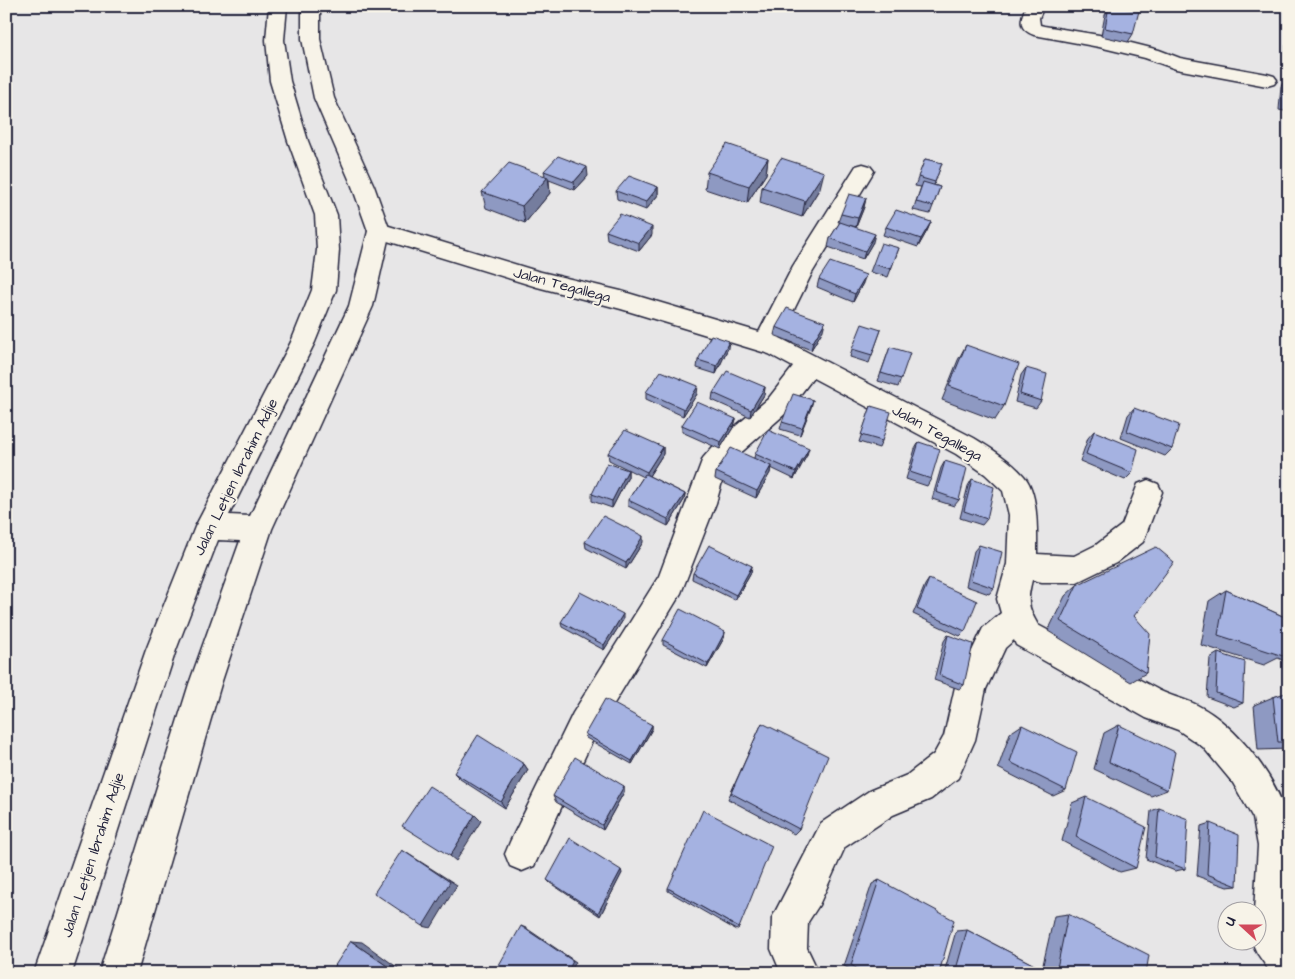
<svg xmlns="http://www.w3.org/2000/svg" width="1295" height="979" viewBox="0 0 1295 979" font-family="'Architects Daughter',sans-serif">
	<style>
		.lines { fill: none; stroke-linecap: round; stroke-linejoin: round }
		.minor-casing { stroke: #22223b; stroke-width: 3 }
		.tertiary-casing { stroke: #22223b; stroke-width: 3 }
		.minor { fill: #f7f3e8; fill-rule: evenodd }
		.tertiary { fill: #f7f3e8; fill-rule: evenodd }
		.wall { fill: #8e99c2; stroke: #22223b }
		.shaded-wall { fill: #747d9e; stroke: #22223b }
		.building { fill: #a5b2e1; stroke: #22223b }
		.labels { text-anchor: middle; dominant-baseline: central; stroke-width: 4; stroke-linejoin: round; paint-order: stroke }
		.street-label { font-size: 15px; fill: #22223b; stroke: #f7f3e8 }
	</style>
	<rect width="100%" height="100%" fill="#e7e6e7"/>
	<filter id="ink" filterUnits="userSpaceOnUse"><feTurbulence type="fractalNoise" baseFrequency=".02" numOctaves="2"/><feDisplacementMap in="SourceGraphic" scale="10" xChannelSelector="R" yChannelSelector="G"/><feConvolveMatrix kernelMatrix="1 2 1 2 8 2 1 2 1" color-interpolation-filters="sRGB"/></filter>
	<g filter="url(#ink)">
		<g class="lines">
			<defs>
				<path id="minor" d="M 1026,6 L 1044,6 L 1039,18 L 1040,25 L 1044,26 L 1099,35 L 1159,50 L 1180,58 L 1267,74 L 1274,76 L 1277,80 L 1274,84 L 1267,86 L 1176,69 L 1145,58 L 1099,47 L 1034,35 C 1018,29 1020,20 1026,6 Z
					M 863,164 L 870,166 L 874,171 L 812,273 L 780,338 L 974,438 C 992,449 1010,460 1024,476 C 1039,493 1037,533 1037,554 L 1074,556 L 1096,545 L 1122,525 L 1138,484 L 1148,480 L 1158,484 L 1162,492 L 1143,542 L 1116,563 L 1077,582 L 1042,582 L 1032,580 C 1027,600 1027,606 1038,625 C 1077,646 1116,667 1155,688 C 1168,696 1183,698 1197,705 C 1237,725 1281,782 1289,826 L 1289,973 L 1271,973 L 1257,953 L 1252,942 L 1258,942 L 1258,912 L 1254,912 L 1258,846 L 1253,818 L 1233,783 L 1203,747 L 1178,730 L 1146,718 L 1016,645 L 1014,640 L 1005,648 L 986,689 L 975,740 L 958,778 L 931,799 L 893,815 L 845,847 L 819,905 L 808,922 L 807,948 L 819,973 L 781,973 L 771,949 L 772,918 L 821,823 L 869,791 L 907,775 L 934,754 L 944,736 L 955,687 L 960,676 L 983,628 L 1001,613 L 997,599 L 1007,564 L 1009,515 L 1003,491 L 985,474 L 956,454 L 813,378 L 786,413 L 736,457 L 725,471 L 716,503 L 681,593 L 595,735 L 534,866 L 522,871 L 510,866 L 505,854 L 510,842 L 573,713 L 659,576 L 703,458 L 718,441 L 768,399 L 793,367 L 769,354 L 621,309 L 537,287 L 371,236 L 368,231 L 371,226 L 379,223 L 537,271 L 621,291 L 759,332 L 793,266 L 856,166 Z"/>
				<path id="tertiary" d="M 269,6 L 287,6 L 284,40 L 290,81 L 308,141 L 337,215 L 339,250 L 336,290 L 315,342 L 229,515 L 250,516 L 349,306 L 368,231 L 352,186 L 314,98 L 302,39 L 302,6 L 320,6 L 320,39 L 334,98 L 374,186 L 390,231 L 373,306 L 272,529 L 221,684 L 137,973 L 99,973 L 189,684 L 240,541 L 218,540 L 176,650 L 72,973 L 34,973 L 146,650 L 195,527 L 291,342 L 312,290 L 317,250 L 315,215 L 288,141 L 270,81 L 266,40 Z"/>
			</defs>
			<use href="#minor" class="minor-casing"/>
			<use href="#tertiary" class="tertiary-casing"/>
			<use href="#minor" class="minor"/>
			<use href="#tertiary" class="tertiary"/>
		</g>
		<path class="wall" d="M 1109,6 L 1133,34 L 1128,42 L 1101,36 L 1105,15 Z
			M 1283,6 L 1289,6 L 1289,9 L 1283,8 Z
			M 1289,42 L 1289,68 L 1286,67 L 1286,45 Z
			M 1287,78 L 1289,78 L 1289,112 L 1279,110 L 1281,86 Z
			M 1289,113 L 1289,129 L 1287,128 L 1287,115 Z
			M 1289,130 L 1289,145 L 1287,145 L 1288,131 Z
			M 768,158 L 766,174 L 747,203 L 705,189 L 707,172 Z
			M 925,159 L 942,163 L 934,185 L 940,187 L 930,214 L 913,210 L 921,187 L 915,186 Z
			M 544,171 L 588,176 L 575,190 L 549,180 L 550,193 L 525,223 L 486,208 L 482,192 L 545,175 Z
			M 658,187 L 658,195 L 646,210 L 617,199 L 616,191 Z
			M 762,187 L 820,188 L 802,217 L 760,203 Z
			M 866,198 L 864,207 L 856,227 L 849,225 L 873,242 L 863,259 L 828,247 L 830,238 L 840,222 L 838,222 L 841,214 Z
			M 931,222 L 927,231 L 918,247 L 883,235 L 886,227 Z
			M 606,231 L 652,235 L 639,251 L 607,239 Z
			M 899,248 L 888,277 L 870,272 L 873,264 Z
			M 819,279 L 863,283 L 853,302 L 817,287 Z
			M 776,327 L 823,330 L 811,350 L 774,335 Z
			M 881,330 L 869,363 L 850,357 L 852,349 Z
			M 966,345 L 1004,406 L 995,420 L 942,400 L 958,360 Z
			M 890,347 L 901,379 L 898,387 L 878,381 Z
			M 728,348 L 716,374 L 697,368 L 698,360 Z
			M 1026,368 L 1041,401 L 1036,408 L 1015,402 L 1021,375 Z
			M 765,387 L 764,395 L 750,417 L 712,400 L 713,393 Z
			M 646,392 L 697,394 L 683,416 L 646,399 Z
			M 813,400 L 800,435 L 780,429 L 782,422 Z
			M 871,406 L 882,441 L 879,448 L 859,442 Z
			M 1134,408 L 1172,449 L 1165,456 L 1121,438 L 1128,415 Z
			M 736,419 L 734,426 L 720,449 L 682,432 L 682,425 Z
			M 1094,431 L 1132,473 L 1125,480 L 1080,461 L 1088,438 Z
			M 919,442 L 931,479 L 927,486 L 906,479 L 915,449 Z
			M 663,447 L 663,454 L 649,476 L 685,494 L 684,500 L 668,526 L 628,506 L 628,500 L 643,477 L 609,460 L 608,453 Z
			M 755,454 L 807,455 L 794,479 L 771,468 L 770,473 L 756,498 L 715,479 L 716,472 L 754,458 Z
			M 945,461 L 959,500 L 954,506 L 932,499 L 941,468 Z
			M 628,470 L 628,477 L 612,508 L 592,501 L 592,494 Z
			M 972,479 L 987,519 L 982,525 L 960,518 L 968,486 Z
			M 585,542 L 643,542 L 626,569 L 586,548 Z
			M 979,545 L 994,588 L 989,594 L 966,586 L 974,551 Z
			M 752,566 L 751,572 L 735,600 L 692,579 L 693,573 Z
			M 929,579 L 965,631 L 960,636 L 913,614 L 925,585 Z
			M 1077,585 L 1134,616 L 1146,673 L 1131,682 L 1048,631 L 1065,596 Z
			M 1226,590 L 1289,619 L 1289,663 L 1278,658 L 1264,665 L 1201,645 L 1209,601 Z
			M 623,620 L 604,650 L 562,627 L 561,622 Z
			M 725,632 L 724,638 L 707,668 L 663,645 L 663,640 Z
			M 948,635 L 964,685 L 959,689 L 934,680 L 944,641 Z
			M 1218,653 L 1243,703 L 1234,707 L 1207,697 L 1210,658 Z
			M 1289,692 L 1289,749 L 1258,750 L 1254,705 L 1273,697 Z
			M 762,723 L 799,829 L 794,834 L 728,799 Z
			M 652,725 L 652,729 L 632,764 L 586,738 L 585,734 Z
			M 1022,725 L 1066,790 L 1053,796 L 998,768 L 1010,733 Z
			M 1119,725 L 1167,790 L 1151,796 L 1094,769 L 1104,733 Z
			M 524,764 L 528,770 L 505,808 L 460,779 L 454,773 Z
			M 624,786 L 624,792 L 603,830 L 556,802 L 553,796 Z
			M 1086,797 L 1136,868 L 1120,872 L 1062,841 L 1072,803 Z
			M 1159,808 L 1185,869 L 1175,871 L 1146,859 L 1151,811 Z
			M 1210,823 L 1237,886 L 1227,887 L 1197,876 L 1201,826 Z
			M 622,873 L 600,916 L 550,883 L 547,880 Z
			M 879,880 L 939,973 L 857,973 L 844,966 L 872,884 Z
			M 668,888 L 739,928 L 736,930 L 668,891 Z
			M 1068,914 L 1146,973 L 944,973 L 956,931 L 967,930 L 1042,969 L 1054,916 Z"/>
		<path class="shaded-wall" d="M 768,158 L 766,174 L 747,203 L 749,186 Z
			M 587,167 L 588,176 L 575,190 L 574,182 Z
			M 824,172 L 820,188 L 802,217 L 805,201 Z
			M 548,177 L 550,193 L 525,223 L 522,206 Z
			M 658,187 L 658,195 L 646,210 L 646,202 Z
			M 866,198 L 864,207 L 856,227 L 858,218 Z
			M 931,222 L 927,231 L 918,247 L 921,239 Z
			M 652,227 L 652,235 L 639,251 L 639,243 Z
			M 875,234 L 873,242 L 863,259 L 865,251 Z
			M 866,275 L 863,283 L 853,302 L 855,294 Z
			M 825,322 L 823,330 L 811,350 L 813,342 Z
			M 729,341 L 728,348 L 716,374 L 717,366 Z
			M 698,386 L 697,394 L 683,416 L 684,409 Z
			M 765,387 L 764,395 L 750,417 L 751,410 Z
			M 813,400 L 811,408 L 800,435 L 802,428 Z
			M 736,419 L 734,426 L 720,449 L 721,442 Z
			M 663,447 L 663,454 L 647,479 L 647,472 Z
			M 809,448 L 807,455 L 794,479 L 796,472 Z
			M 771,466 L 770,473 L 756,498 L 757,491 Z
			M 628,470 L 628,477 L 612,508 L 612,501 Z
			M 685,494 L 684,500 L 668,526 L 668,519 Z
			M 643,536 L 643,542 L 626,569 L 626,563 Z
			M 752,566 L 751,572 L 735,600 L 736,595 Z
			M 623,614 L 623,620 L 604,650 L 604,645 Z
			M 725,632 L 724,638 L 707,668 L 708,664 Z
			M 652,725 L 652,729 L 632,764 L 632,761 Z
			M 524,764 L 528,770 L 505,808 L 501,802 Z
			M 624,786 L 624,792 L 603,830 L 602,825 Z
			M 475,815 L 481,821 L 456,861 L 450,856 Z
			M 402,850 L 410,855 L 457,885 L 431,928 L 423,926 Z
			M 621,870 L 622,873 L 600,916 L 598,913 Z
			M 521,926 L 526,928 L 576,962 L 570,973 L 567,973 Z
			M 351,941 L 362,942 L 405,973 L 397,973 Z"/>
		<path class="building" d="M 1109,6 L 1139,11 L 1133,34 L 1105,28 Z
			M 1287,78 L 1289,78 L 1289,102 L 1286,102 Z
			M 727,144 L 768,158 L 749,186 L 707,172 Z
			M 558,156 L 587,167 L 574,182 L 544,171 Z
			M 781,158 L 824,172 L 805,201 L 762,187 Z
			M 925,159 L 942,163 L 935,182 L 918,177 Z
			M 509,163 L 548,177 L 522,206 L 482,192 Z
			M 629,176 L 658,187 L 646,202 L 616,191 Z
			M 923,182 L 940,187 L 933,206 L 916,202 Z
			M 849,194 L 866,198 L 858,218 L 841,214 Z
			M 896,210 L 931,222 L 921,239 L 886,227 Z
			M 620,214 L 652,227 L 639,243 L 606,231 Z
			M 840,222 L 875,234 L 865,251 L 830,238 Z
			M 881,243 L 899,248 L 891,269 L 873,264 Z
			M 830,262 L 866,275 L 855,294 L 819,279 Z
			M 787,308 L 825,322 L 813,342 L 776,327 Z
			M 862,324 L 881,330 L 872,355 L 852,349 Z
			M 711,335 L 729,341 L 717,366 L 698,360 Z
			M 966,345 L 1019,364 L 1004,406 L 949,386 Z
			M 890,347 L 910,353 L 901,379 L 881,373 Z
			M 1026,368 L 1047,374 L 1041,401 L 1020,394 Z
			M 661,371 L 698,386 L 684,409 L 646,392 Z
			M 727,371 L 765,387 L 751,410 L 713,393 Z
			M 793,394 L 813,400 L 802,428 L 782,422 Z
			M 697,402 L 736,419 L 721,442 L 682,425 Z
			M 871,406 L 891,412 L 882,441 L 861,435 Z
			M 1134,408 L 1179,425 L 1172,449 L 1127,431 Z
			M 625,430 L 663,447 L 647,472 L 608,453 Z
			M 768,430 L 809,448 L 796,472 L 755,454 Z
			M 1094,431 L 1138,449 L 1132,473 L 1086,454 Z
			M 919,442 L 940,449 L 931,479 L 910,472 Z
			M 731,448 L 771,466 L 757,491 L 716,472 Z
			M 945,461 L 967,468 L 959,500 L 936,492 Z
			M 607,463 L 628,470 L 612,501 L 592,494 Z
			M 645,474 L 685,494 L 668,519 L 628,500 Z
			M 972,479 L 994,487 L 987,519 L 964,511 Z
			M 603,516 L 643,536 L 626,563 L 585,542 Z
			M 709,545 L 752,566 L 736,595 L 693,573 Z
			M 979,545 L 1002,552 L 994,588 L 971,580 Z
			M 1156,547 L 1174,562 L 1134,616 L 1150,634 L 1146,673 L 1060,621 L 1077,585 Z
			M 929,579 L 977,601 L 965,631 L 917,609 Z
			M 1226,590 L 1289,619 L 1289,645 L 1283,656 L 1218,635 Z
			M 580,592 L 623,614 L 604,645 L 561,622 Z
			M 680,609 L 725,632 L 708,664 L 663,640 Z
			M 948,635 L 973,644 L 964,685 L 939,675 Z
			M 1218,653 L 1245,662 L 1243,703 L 1216,693 Z
			M 1289,692 L 1289,742 L 1278,742 L 1273,697 Z
			M 605,699 L 652,725 L 632,761 L 585,734 Z
			M 762,723 L 828,756 L 799,829 L 731,793 Z
			M 1022,725 L 1077,752 L 1066,790 L 1010,762 Z
			M 1119,725 L 1175,752 L 1167,790 L 1109,762 Z
			M 478,735 L 524,764 L 501,802 L 454,773 Z
			M 575,757 L 624,786 L 602,825 L 553,796 Z
			M 429,786 L 475,815 L 450,856 L 402,826 Z
			M 1086,797 L 1146,827 L 1136,868 L 1076,837 Z
			M 1159,808 L 1188,819 L 1185,869 L 1155,857 Z
			M 703,810 L 772,846 L 739,928 L 668,888 Z
			M 1210,823 L 1239,835 L 1237,886 L 1207,874 Z
			M 570,838 L 621,870 L 598,913 L 547,880 Z
			M 402,850 L 450,882 L 423,926 L 374,893 Z
			M 879,880 L 954,920 L 939,973 L 865,973 L 851,965 Z
			M 1068,914 L 1149,955 L 1146,973 L 1056,973 Z
			M 521,926 L 573,961 L 567,973 L 495,972 Z
			M 967,930 L 1046,971 L 1045,973 L 955,973 Z
			M 351,941 L 397,973 L 330,973 Z"/>
	</g>
	<g class="labels">
		<g class="street-label">
			<text transform="translate(562 285) rotate(15)">Jalan Tegallega</text>
			<text transform="translate(937 433) rotate(29)">Jalan Tegallega</text>
			<text transform="translate(236 477) rotate(-64)">Jalan Letjen Ibrahim Adjie</text>
			<text transform="translate(93 855) rotate(-72)">Jalan Letjen Ibrahim Adjie</text>
		</g>
	</g>
	<rect width="1295" height="979" fill="none" stroke="#f7f3e8" stroke-width="25"/>
	<rect x="12" y="12" width="1270" height="954" fill="none" stroke="#22223b" stroke-width="2" filter="url(#ink)"/>
	<g transform="translate(1242 926) rotate(291)"><circle r="24" fill="#f7f3e8" stroke="#a29fa3"/>
	<path d="M0-4L9 19L0 12L-9 19Z" fill="#d1495b"/>
	<text y="-8" font-size="14" font-weight="bold" text-anchor="middle" fill="#22223b">U</text>
	</g>
</svg>
